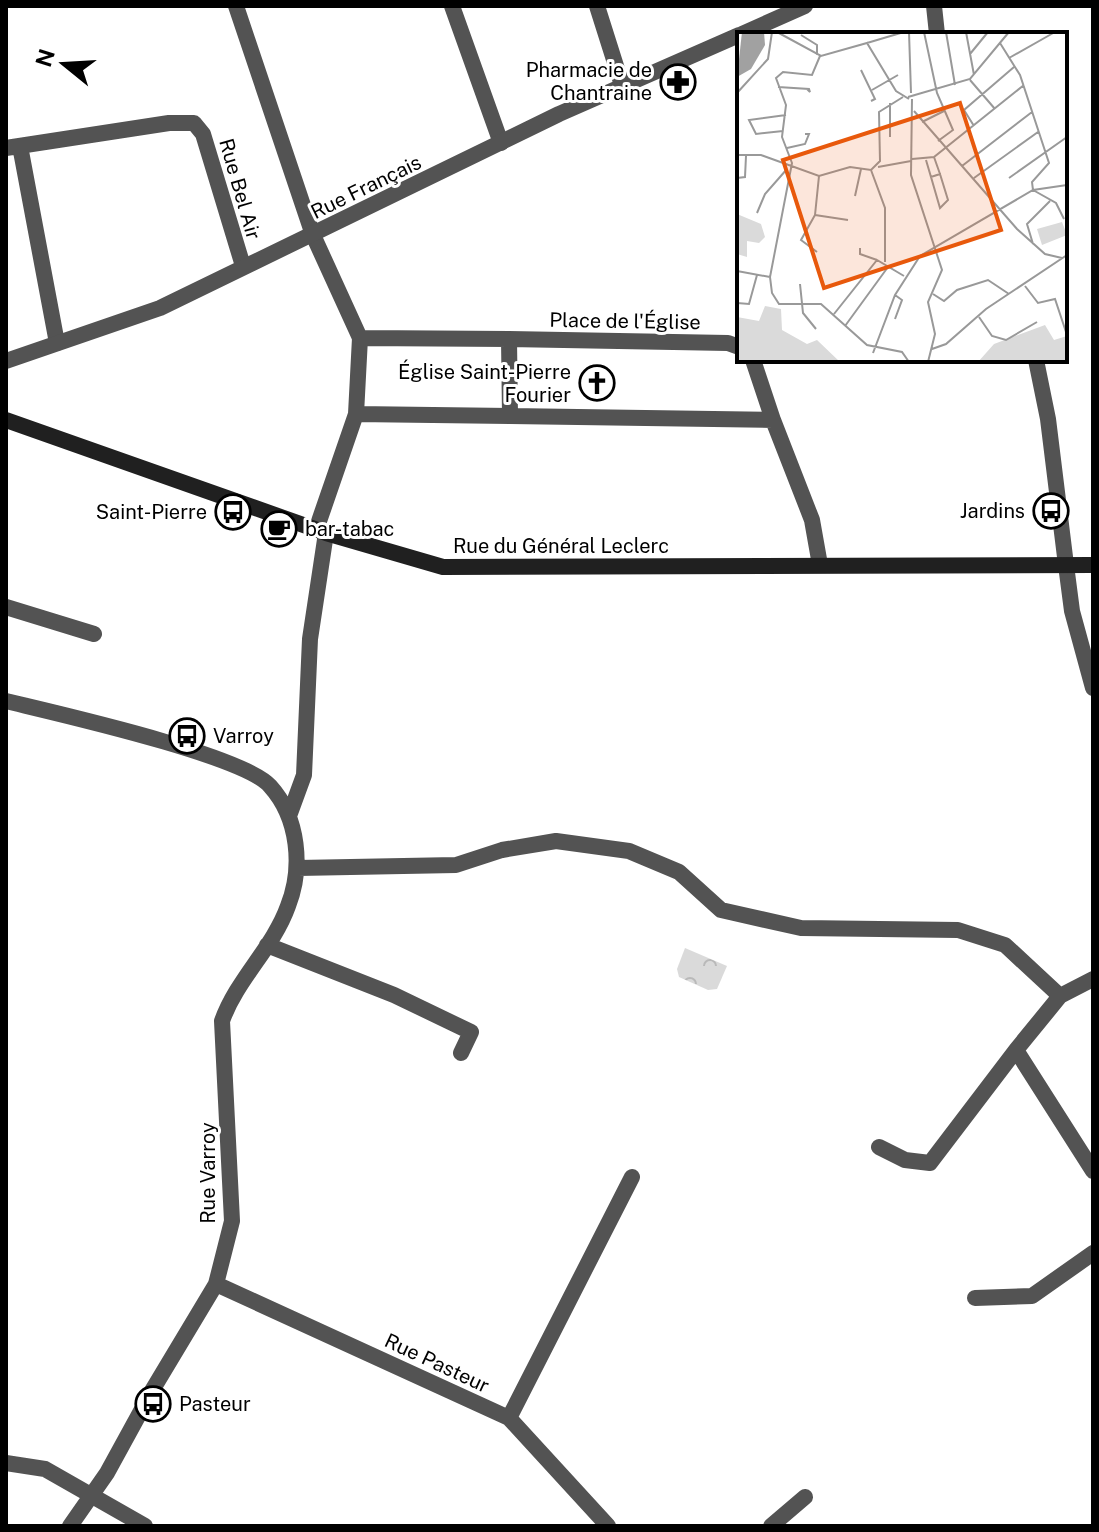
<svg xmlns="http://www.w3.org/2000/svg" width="1099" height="1532" viewBox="0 0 1099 1532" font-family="'Public Sans',sans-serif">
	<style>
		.park { fill: url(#park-crowns) }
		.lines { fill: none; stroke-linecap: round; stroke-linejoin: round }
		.minor { stroke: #535353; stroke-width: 16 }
		.tertiary { stroke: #535353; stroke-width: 16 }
		.secondary { stroke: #202020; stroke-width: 16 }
		.labels { text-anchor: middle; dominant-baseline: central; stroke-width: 6; stroke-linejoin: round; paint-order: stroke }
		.poi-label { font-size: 20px; fill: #000; stroke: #fff; text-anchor: end }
		.street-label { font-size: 20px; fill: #000; stroke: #fff }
		.inset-road { fill: none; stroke: #999; stroke-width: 2 }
		.view { fill: #e8590c; fill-opacity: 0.15; stroke: #e8590c; stroke-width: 4 }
		.inset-edge { fill: none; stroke: #000; stroke-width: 4 }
	</style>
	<defs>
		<pattern id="park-crowns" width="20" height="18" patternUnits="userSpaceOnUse" patternTransform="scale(2)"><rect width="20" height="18" fill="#dadada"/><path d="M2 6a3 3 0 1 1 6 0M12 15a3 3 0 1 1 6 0" fill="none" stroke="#b9b9b9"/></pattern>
	</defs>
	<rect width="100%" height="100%" fill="#fff"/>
	<path class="park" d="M 685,948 L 727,966 L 717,989 L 708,990 L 679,977 L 677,969 Z"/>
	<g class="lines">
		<path class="minor" d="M 236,6 L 313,235 L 360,338 L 356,414 L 316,530
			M 452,6 L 501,143
			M 597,6 L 622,85
			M 20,146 L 57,343
			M 6,148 L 169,123 L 194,123 L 203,134 L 243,266
			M 509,339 L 728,343 L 739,347
			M 356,414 L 510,416 L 509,339 L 360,338
			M 510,416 L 773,420 L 753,360
			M 773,420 L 812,520 L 820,565
			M 1066,565 L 1072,611 L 1093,688
			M 6,607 L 94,634
			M 6,701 C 55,713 243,755 270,786 C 299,818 303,868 288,906 C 273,948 237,979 222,1021 L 232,1221 L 216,1284 L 153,1389 L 107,1473 L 70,1526
			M 289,816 L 304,775 L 310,639 L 326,533
			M 298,868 L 456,865 L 502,850 L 556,841 L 629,851 L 679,872 L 721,910 L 801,928 L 958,930 L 1005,945 L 1060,996
			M 267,945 L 394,995 L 471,1032 L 461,1053
			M 1093,979 L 1060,996 L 1016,1050 L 1093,1171
			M 879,1147 L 905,1160 L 930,1163 L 1016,1050
			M 216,1284 L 509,1418 L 608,1526
			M 975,1298 L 1032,1296 L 1093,1253
			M 509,1418 L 632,1177
			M 6,1463 L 45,1469 L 145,1526
			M 771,1526 L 805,1497"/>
		<path class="tertiary" d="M 934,6 L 937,34
			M 742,34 L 805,6
			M 1036,360 L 1048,419 L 1066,565
			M 6,361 L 160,308 L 559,114 L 739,35"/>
		<path class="secondary" d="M 6,420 L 326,533 L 443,567 L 1093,565"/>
	</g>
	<defs>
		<symbol id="pharmacy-ring" viewBox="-11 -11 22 22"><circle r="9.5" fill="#fff" stroke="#000" stroke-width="1.5"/><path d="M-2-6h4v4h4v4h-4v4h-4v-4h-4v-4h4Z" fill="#000"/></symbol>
		<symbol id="church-ring" viewBox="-11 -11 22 22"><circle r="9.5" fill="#fff" stroke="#000" stroke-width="1.5"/><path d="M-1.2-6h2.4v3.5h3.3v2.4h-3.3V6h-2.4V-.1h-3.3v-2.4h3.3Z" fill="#000"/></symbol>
		<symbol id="bus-ring" viewBox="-11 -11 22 22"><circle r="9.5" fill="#fff" stroke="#000" stroke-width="1.5"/><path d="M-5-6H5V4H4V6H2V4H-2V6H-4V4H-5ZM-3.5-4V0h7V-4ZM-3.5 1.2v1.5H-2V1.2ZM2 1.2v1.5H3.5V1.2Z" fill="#000"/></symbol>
		<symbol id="cafe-ring" viewBox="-11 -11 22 22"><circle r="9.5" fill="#fff" stroke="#000" stroke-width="1.5"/><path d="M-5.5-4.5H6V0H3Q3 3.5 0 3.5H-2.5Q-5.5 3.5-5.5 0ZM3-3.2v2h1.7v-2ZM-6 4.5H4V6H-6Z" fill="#000"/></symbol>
	</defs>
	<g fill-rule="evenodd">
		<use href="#pharmacy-ring" x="658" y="62" width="40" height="40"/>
		<use href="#church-ring" x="577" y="363" width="40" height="40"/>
		<use href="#bus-ring" x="1031" y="491" width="40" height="40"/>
		<use href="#bus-ring" x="213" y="492" width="40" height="40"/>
		<use href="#cafe-ring" x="259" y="509" width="40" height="40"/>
		<use href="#bus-ring" x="167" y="716" width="40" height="40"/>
		<use href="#bus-ring" x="133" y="1384" width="40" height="40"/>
	</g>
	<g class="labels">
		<g class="poi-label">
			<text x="652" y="70">Pharmacie de<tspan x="652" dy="23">Chantraine</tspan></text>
			<text x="571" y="372">Église Saint-Pierre<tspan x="571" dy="23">Fourier</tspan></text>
			<text x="1025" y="511">Jardins</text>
			<text x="207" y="512">Saint-Pierre</text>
			<text x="305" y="529" text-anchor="start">bar-tabac</text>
			<text x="213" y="736" text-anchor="start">Varroy</text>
			<text x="179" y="1404" text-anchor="start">Pasteur</text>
		</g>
		<g class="street-label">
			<text transform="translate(366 187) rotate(-26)">Rue Français</text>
			<text transform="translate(240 189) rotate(74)">Rue Bel Air</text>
			<text transform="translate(625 321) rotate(1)">Place de l'Église</text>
			<text x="561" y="546">Rue du Général Leclerc</text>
			<text transform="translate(208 1173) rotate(-90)">Rue Varroy</text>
			<text transform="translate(437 1363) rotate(25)">Rue Pasteur</text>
		</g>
	</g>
	<g transform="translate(737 32)">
		<rect width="330" height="330" fill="#fff"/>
		<path d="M 325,190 L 330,203 L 305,213 L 300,197 Z" fill="#dadada"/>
		<path d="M 0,182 L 24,192 L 28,205 L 22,211 L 10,209 L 10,225 L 0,222 ZM 28,274 L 44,277 L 45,298 L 70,312 L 80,308 L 103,330 L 0,330 L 0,285 L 22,289 ZM 308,293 L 317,308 L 330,304 L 330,330 L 241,330 L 257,312 Z" fill="#dadada"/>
		<path d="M 5,0 L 27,0 L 28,13 L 14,37 L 0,45 Z" fill="#a1a1a1"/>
		<path class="inset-road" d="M 40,0 L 84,24 L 130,11 L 159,59 L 172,67M 172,0 L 174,61M 187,0 L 200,61 L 216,98 L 201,109M 209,0 L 218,53M 229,0 L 237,43M 64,3 L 80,13 L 80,23M 130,11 L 167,0M 263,11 L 283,43 L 312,131 L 295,150 L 296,158 L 319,171 L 327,187M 233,22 L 251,0M 83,24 L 75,43 L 46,40 L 39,46 L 49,73 L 45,105 L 55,131 L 33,245 L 35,261 L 42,272 L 84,272 L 130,313 L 165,320 L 172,330M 272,26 L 318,0M 124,38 L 138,67 L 134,69M 233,48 L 258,77M 41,55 L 72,57 L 73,60 L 70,57M 135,58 L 161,43M 0,61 L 31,27 L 35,0M 178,63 L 171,65 L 233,47 L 272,0M 175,67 L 174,143 L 205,238 L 191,270 L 198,302 L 191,330M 153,71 L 153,105M 177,79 L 280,197 L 308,222 L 325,226M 185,90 L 207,79M 237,94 L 227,78 L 277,35M 46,99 L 19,102 L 12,88 L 49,83M 50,116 L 68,112 L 72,102 L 68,102M 0,123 L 24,123 L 82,144 L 113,135 L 134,138 L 143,129 L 142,80 L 166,65M 175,127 L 197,125 L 287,53M 189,128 L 194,145 L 203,142 L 197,125M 225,134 L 295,80M 141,135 L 174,129M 134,138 L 148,176 L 148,230M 194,145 L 203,176 L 211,168 L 203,142M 0,146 L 8,145 L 9,124M 237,146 L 301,100M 272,146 L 330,105M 118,164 L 124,137M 20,181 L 28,162 L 50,137M 78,183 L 111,188M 296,212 L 290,192 L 313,169M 123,216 L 123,222 L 140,228M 80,220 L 64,208 L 78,183 L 82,144M 0,239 L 33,245M 63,252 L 66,281 L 79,297M 288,254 L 301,271 L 318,267 L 329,300M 196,262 L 207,269 L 220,258 L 251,248 L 272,262M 0,271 L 12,272 L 20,243M 97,282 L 140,228 L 167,244M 242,285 L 255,304 L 269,308 L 300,290M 158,287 L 165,268 L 158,263M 108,294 L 151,235M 195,317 L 209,312 L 249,277 L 330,223M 136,321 L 158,263 L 183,224 L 296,158 L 330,153"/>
		<path class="view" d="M 223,71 L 264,198 L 87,256 L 46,128 Z"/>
		<rect width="330" height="330" class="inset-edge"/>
	</g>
	<rect width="1099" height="1532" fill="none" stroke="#000000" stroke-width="16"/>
	<g transform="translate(64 64) rotate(288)" stroke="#ffffff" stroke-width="6" paint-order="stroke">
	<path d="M0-6L14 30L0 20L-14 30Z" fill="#000000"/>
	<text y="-12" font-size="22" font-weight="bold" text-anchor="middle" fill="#000000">N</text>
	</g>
</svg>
